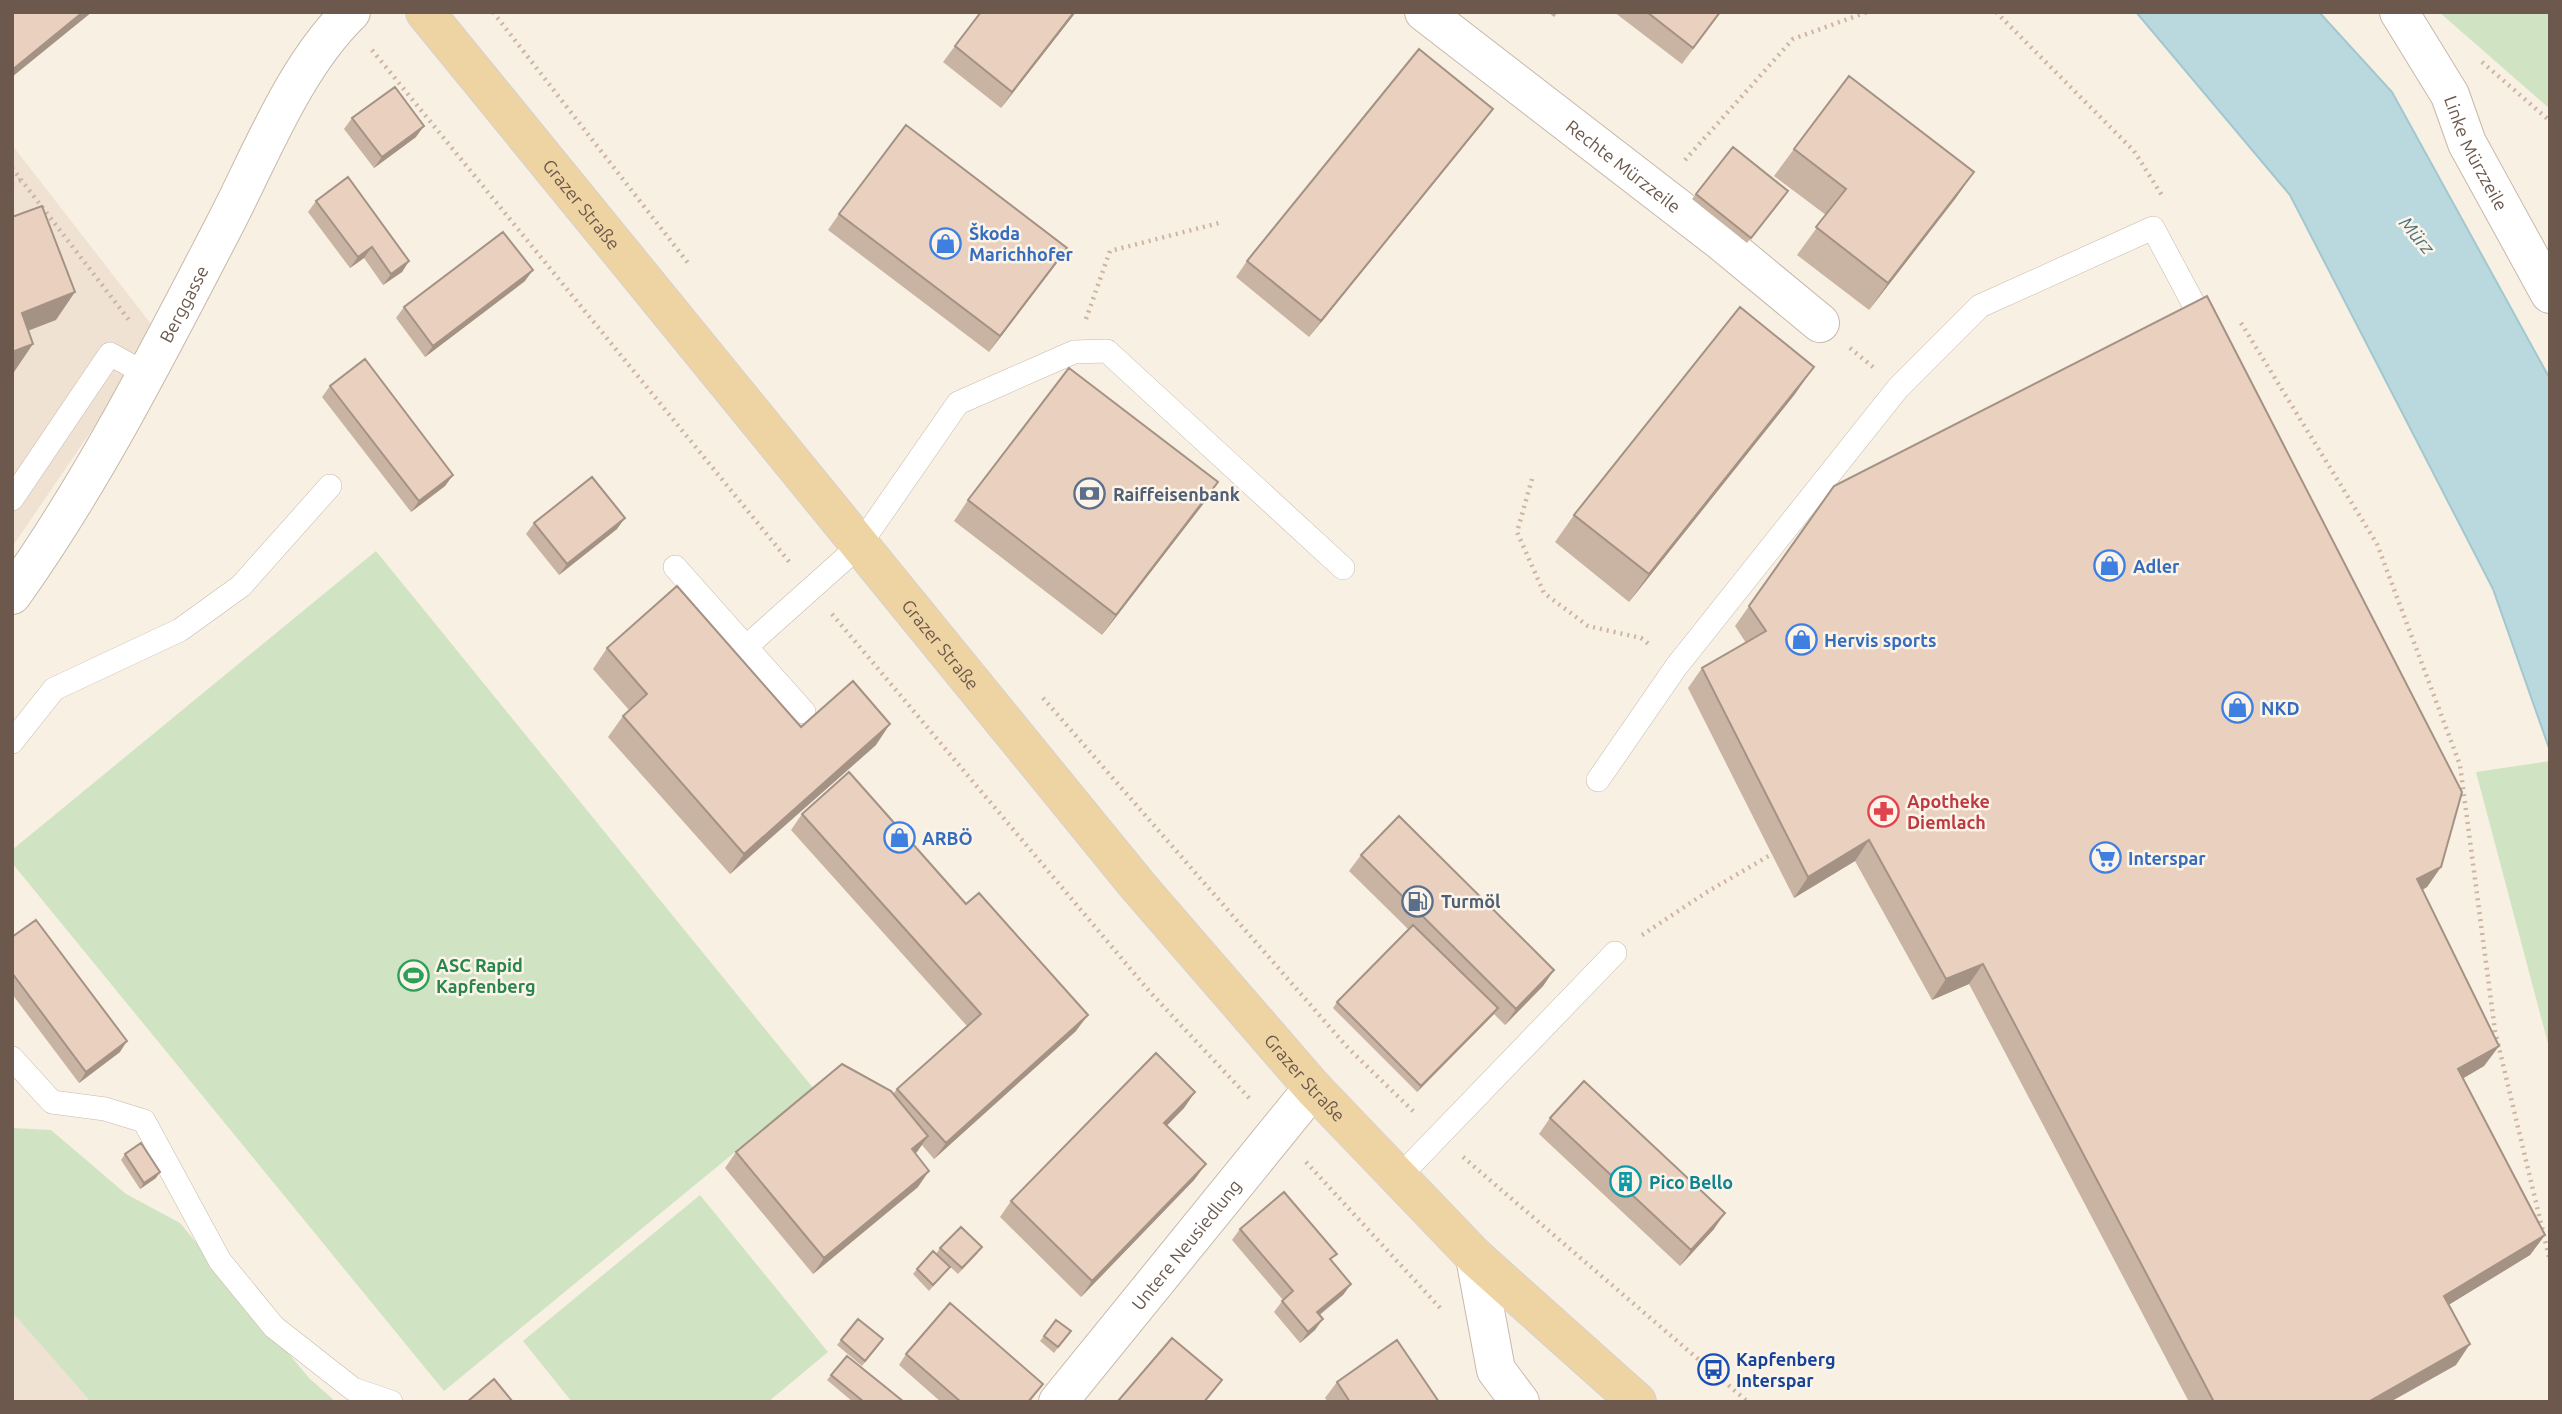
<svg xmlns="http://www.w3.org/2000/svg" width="2562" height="1414" viewBox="0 0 2562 1414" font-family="Ubuntu,sans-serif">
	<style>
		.residential { fill: #efe2d2 }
		.green { fill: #d0e3c3 }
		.water { fill: #bad9df; stroke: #a2c7cf; stroke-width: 2 }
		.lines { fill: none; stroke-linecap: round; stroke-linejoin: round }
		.service-casing { stroke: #c7b8ab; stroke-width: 24 }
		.minor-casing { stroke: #c7b8ab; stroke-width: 40 }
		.primary-casing { stroke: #d6d0cd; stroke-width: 40 }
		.path { stroke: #ceb4a2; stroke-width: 4.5; stroke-dasharray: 2 5; stroke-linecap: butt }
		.service { stroke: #fff; stroke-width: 23 }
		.minor { stroke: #fff; stroke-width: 38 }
		.primary { stroke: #efd4a3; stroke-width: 38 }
		.wall { fill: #c9b3a3 }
		.shaded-wall { fill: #a49285 }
		.building { fill: #ead0be; stroke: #a49285; stroke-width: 2 }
		.labels { text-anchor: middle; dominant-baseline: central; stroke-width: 5; stroke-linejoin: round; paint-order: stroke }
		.street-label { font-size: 18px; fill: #6c584c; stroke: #fcf4e8 }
		.shop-label { font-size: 18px; font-weight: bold; fill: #366cbe; stroke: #fcf4e8; text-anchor: start }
		.service-label { font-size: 18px; font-weight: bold; fill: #4e5e75; stroke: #fcf4e8; text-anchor: start }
		.health-label { font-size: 18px; font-weight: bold; fill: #be3a42; stroke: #fcf4e8; text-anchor: start }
		.leisure-label { font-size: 18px; font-weight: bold; fill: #27864d; stroke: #fcf4e8; text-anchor: start }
		.culture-label { font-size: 18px; font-weight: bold; fill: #0d838f; stroke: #fcf4e8; text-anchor: start }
		.transit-label { font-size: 18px; font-weight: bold; fill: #164399; stroke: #fcf4e8; text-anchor: start }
		.water-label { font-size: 19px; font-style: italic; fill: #4a747d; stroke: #fcf4e8 }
	</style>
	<rect width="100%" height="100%" fill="#f8f0e2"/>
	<path class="residential" d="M 12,145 L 158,333 L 12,547 Z
		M 12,1312 L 91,1402 L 12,1402 Z"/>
	<path class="green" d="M 2439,12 L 2550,12 L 2550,109 Z
		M 376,551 L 813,1088 L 444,1391 L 12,863 L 12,850 Z
		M 2550,761 L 2550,1051 L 2476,772 Z
		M 12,1128 L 51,1130 L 126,1194 L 180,1223 L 309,1378 L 336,1402 L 91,1402 L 12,1312 Z
		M 700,1195 L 828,1352 L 768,1402 L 572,1402 L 523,1341 Z"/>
	<path class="water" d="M 2136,12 L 2319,12 L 2392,92 L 2550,379 L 2550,751 L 2493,589 L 2290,195 Z"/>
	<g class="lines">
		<defs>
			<path id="service" d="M 12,499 L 110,354 L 146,374
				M 675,567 L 804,712
				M 746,647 L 859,546 L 958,403 L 1074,352 L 1107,351 L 1343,568
				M 12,742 L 54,689 L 180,630 L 241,586 L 330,486
				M 1598,780 L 1676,667 L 1898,388 L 1980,306 L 2153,228 L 2207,329
				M 12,1058 L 52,1102 L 105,1109 L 144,1121 L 220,1261 L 274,1327 L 353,1389 L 391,1402
				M 1399,1177 L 1615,953"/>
			<g id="minor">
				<path id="s1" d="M 1424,12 L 1722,242 L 1820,323"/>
				<path id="s2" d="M 2399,12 L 2450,95 L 2467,143 L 2550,294"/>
				<path id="s3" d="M 12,595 C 94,480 159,351 224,226 C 260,157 294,67 351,12"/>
				<path d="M 1475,1257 L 1496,1370 L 1520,1402"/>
				<path id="s4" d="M 1058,1402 L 1313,1088"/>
			</g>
			<g id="primary">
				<path id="s5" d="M 425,12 L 1138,886 L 1313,1088 L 1475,1257 L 1637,1402"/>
			</g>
		</defs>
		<use href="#service" class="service-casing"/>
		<use href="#minor" class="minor-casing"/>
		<use href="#primary" class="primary-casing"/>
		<path class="path" d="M 493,12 L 688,263
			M 1996,12 L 2134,151 L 2163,197
			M 372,50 L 791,564
			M 2482,62 L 2550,121
			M 1685,160 L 1793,39 L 1867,12
			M 12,168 L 129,320
			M 12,183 L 21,180
			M 1086,319 L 1110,251 L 1223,222
			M 2241,323 L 2377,544 L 2460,765 L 2495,1031 L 2550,1261
			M 1850,348 L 1873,367
			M 1532,479 L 1517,532 L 1544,593 L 1588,626 L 1641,638 L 1651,646
			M 832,614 L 1149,991 L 1251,1100
			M 1043,698 L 1348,1048 L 1416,1114
			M 1642,935 L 1707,892 L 1772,854
			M 1463,1157 L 1748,1402
			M 1306,1162 L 1442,1310"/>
		<use href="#service" class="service"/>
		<use href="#minor" class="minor"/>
		<use href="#primary" class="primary"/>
	</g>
	<path class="wall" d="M 1076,12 L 1001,108 L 943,62 L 955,46 Z
		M 1548,12 L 1558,12 L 1554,17 Z
		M 1614,12 L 1721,12 L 1682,64 Z
		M 352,118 L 416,137 L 374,168 L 344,129 Z
		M 1481,125 L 1309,337 L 1236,277 L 1247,261 Z
		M 1733,147 L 1784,197 L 1747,243 L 1692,199 Z
		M 1794,149 L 1974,172 L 1955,199 L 1869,310 L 1797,255 L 1826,215 L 1774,176 Z
		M 316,201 L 409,261 L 402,272 L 383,285 L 364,258 L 350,268 L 308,212 Z
		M 839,214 L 1056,264 L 989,352 L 828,230 Z
		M 525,281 L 425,357 L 396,318 L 404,307 Z
		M 330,386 L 453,475 L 445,486 L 411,512 L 322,397 Z
		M 1795,394 L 1629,602 L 1555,542 L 1574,515 Z
		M 1834,486 L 2441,867 L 2427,887 L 2423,890 L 2499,1046 L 2484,1066 L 2462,1079 L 2545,1235 L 2530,1255 L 2448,1305 L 2456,1365 L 2390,1402 L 2189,1402 L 1969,984 L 1932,1000 L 1855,861 L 1794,898 L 1688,688 L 1702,668 L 1746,643 L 1735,626 Z
		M 968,500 L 1204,503 L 1102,635 L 954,521 Z
		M 534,523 L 617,529 L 559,575 L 526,534 Z
		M 607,648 L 801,727 L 876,745 L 730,874 L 608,737 L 623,716 L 629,710 L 593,669 Z
		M 802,814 L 1076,1031 L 934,1159 L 922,1145 L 915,1153 L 918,1187 L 813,1274 L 725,1168 L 736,1152 L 893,1094 L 897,1089 L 967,1026 L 791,830 Z
		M 1361,855 L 1554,970 L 1543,986 L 1505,1025 L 1494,1014 L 1417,1092 L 1333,1008 L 1337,1002 L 1409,930 L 1349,871 Z
		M 12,937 L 120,1052 L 79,1083 L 12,994 Z
		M 1195,1092 L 1184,1108 L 1166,1126 L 1206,1164 L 1194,1180 L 1081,1297 L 1000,1217 L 1011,1201 Z
		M 1550,1118 L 1714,1229 L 1680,1266 L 1539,1134 Z
		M 125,1154 L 156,1178 L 140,1189 L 121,1160 Z
		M 1240,1229 L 1331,1261 L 1351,1284 L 1343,1295 L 1320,1315 L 1315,1330 L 1300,1343 L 1274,1312 L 1283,1300 L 1232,1240 Z
		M 940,1248 L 978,1253 L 958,1274 L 936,1254 Z
		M 950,1267 L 929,1291 L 913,1274 L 917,1269 Z
		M 1056,1320 L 1071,1331 L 1054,1353 L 1040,1341 Z
		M 841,1340 L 879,1345 L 862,1366 L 837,1345 Z
		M 906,1354 L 1035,1395 L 1030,1402 L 941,1402 L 899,1365 Z
		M 847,1356 L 904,1402 L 853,1402 L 827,1380 Z
		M 1337,1382 L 1439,1402 L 1328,1402 L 1325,1398 Z"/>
	<path class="shaded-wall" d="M 83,12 L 92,12 L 12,77 L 12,70 Z
		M 1074,12 L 1076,12 L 1001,108 L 1012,92 Z
		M 1493,109 L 1481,125 L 1309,337 L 1321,321 Z
		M 424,126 L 416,137 L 374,168 L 382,157 Z
		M 1974,172 L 1955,199 L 1869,310 L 1888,283 Z
		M 372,247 L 364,258 L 350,268 L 358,257 Z
		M 1067,248 L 1056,264 L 989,352 L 1000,336 Z
		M 409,261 L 402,272 L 383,285 L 391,274 Z
		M 533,270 L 525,281 L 425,357 L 433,346 Z
		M 75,292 L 56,320 L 12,337 L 22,313 Z
		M 33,344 L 14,372 L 12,372 L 12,352 Z
		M 1814,367 L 1795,394 L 1629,602 L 1649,574 Z
		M 453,475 L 445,486 L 411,512 L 419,501 Z
		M 1218,482 L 1204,503 L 1102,635 L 1116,615 Z
		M 625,518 L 617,529 L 559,575 L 567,564 Z
		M 890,724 L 876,745 L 730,874 L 744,854 Z
		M 1869,840 L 1855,861 L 1794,898 L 1808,877 Z
		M 2441,867 L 2427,887 L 2403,899 L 2417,879 Z
		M 1983,964 L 1969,984 L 1932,1000 L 1946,979 Z
		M 1554,970 L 1543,986 L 1505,1025 L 1516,1009 Z
		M 1498,1008 L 1494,1014 L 1417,1092 L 1421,1086 Z
		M 1088,1015 L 1076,1031 L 934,1159 L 946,1143 Z
		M 127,1041 L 120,1052 L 79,1083 L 86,1072 Z
		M 2499,1046 L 2484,1066 L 2443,1090 L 2458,1069 Z
		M 1195,1092 L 1184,1108 L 1153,1140 L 1164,1123 Z
		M 928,1136 L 917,1152 L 901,1165 L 912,1149 Z
		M 1206,1164 L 1194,1180 L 1081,1297 L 1092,1281 Z
		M 929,1171 L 918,1187 L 813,1274 L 824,1258 Z
		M 160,1172 L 156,1178 L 140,1189 L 144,1183 Z
		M 1725,1213 L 1714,1229 L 1680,1266 L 1691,1250 Z
		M 2545,1235 L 2530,1255 L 2429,1317 L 2444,1296 Z
		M 1351,1284 L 1343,1295 L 1309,1323 L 1317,1312 Z
		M 1323,1319 L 1315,1330 L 1300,1343 L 1308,1332 Z
		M 2470,1344 L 2456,1365 L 2390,1402 L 2368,1402 Z"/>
	<path class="building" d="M 12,12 L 83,12 L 12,70 Z
		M 981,12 L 1074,12 L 1012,92 L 955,46 Z
		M 1647,12 L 1720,12 L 1693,48 Z
		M 1419,49 L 1493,109 L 1321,321 L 1247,261 Z
		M 1849,76 L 1974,172 L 1888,283 L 1816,227 L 1846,189 L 1794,149 Z
		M 395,87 L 424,126 L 382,157 L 352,118 Z
		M 906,125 L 1067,248 L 1000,336 L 839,214 Z
		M 1733,147 L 1788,191 L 1751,238 L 1696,194 Z
		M 348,177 L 409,261 L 391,274 L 372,247 L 358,257 L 316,201 Z
		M 42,206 L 75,292 L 22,313 L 33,344 L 12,352 L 12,217 Z
		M 503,232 L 533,270 L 433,346 L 404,307 Z
		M 2207,296 L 2462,792 L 2441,867 L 2417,879 L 2499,1046 L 2458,1069 L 2545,1235 L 2444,1296 L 2470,1344 L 2368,1402 L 2214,1402 L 1983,964 L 1946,979 L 1869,840 L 1808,877 L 1702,668 L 1766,631 L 1749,606 L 1834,486 Z
		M 1740,307 L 1814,367 L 1649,574 L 1574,515 Z
		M 365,359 L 453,475 L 419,501 L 330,386 Z
		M 1069,368 L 1218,482 L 1116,615 L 968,500 Z
		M 592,477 L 625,518 L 567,564 L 534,523 Z
		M 677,586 L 801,727 L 853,681 L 890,724 L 744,854 L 623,716 L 647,694 L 607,648 Z
		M 849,772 L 966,904 L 979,893 L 1088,1015 L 946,1143 L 897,1089 L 981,1014 L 802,814 Z
		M 1399,816 L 1554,970 L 1516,1009 L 1361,855 Z
		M 36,920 L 127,1041 L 86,1072 L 12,973 L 12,937 Z
		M 1413,925 L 1498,1008 L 1421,1086 L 1337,1002 Z
		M 1156,1053 L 1195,1092 L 1164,1123 L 1206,1164 L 1092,1281 L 1011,1201 Z
		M 842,1064 L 891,1091 L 928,1136 L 912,1149 L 929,1171 L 824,1258 L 736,1152 Z
		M 1584,1081 L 1725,1213 L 1691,1250 L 1550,1118 Z
		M 141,1143 L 160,1172 L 144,1183 L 125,1154 Z
		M 1284,1192 L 1337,1254 L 1330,1259 L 1351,1284 L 1317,1312 L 1323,1319 L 1308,1332 L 1282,1301 L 1293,1291 L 1240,1229 Z
		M 961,1227 L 982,1247 L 962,1268 L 940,1248 Z
		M 933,1251 L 950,1267 L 933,1285 L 917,1269 Z
		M 950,1303 L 1043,1384 L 1028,1402 L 961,1402 L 906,1354 Z
		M 858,1319 L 883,1339 L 865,1361 L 841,1340 Z
		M 1056,1320 L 1071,1331 L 1058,1347 L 1044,1336 Z
		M 1172,1338 L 1222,1380 L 1204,1402 L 1118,1401 Z
		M 1397,1340 L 1439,1402 L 1350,1402 L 1337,1382 Z
		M 847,1356 L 904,1402 L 864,1402 L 831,1375 Z
		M 494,1379 L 513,1402 L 467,1402 Z"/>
	<defs>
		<symbol id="shop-ring" viewBox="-11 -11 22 22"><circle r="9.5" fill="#fcf4e8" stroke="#3f7fe0" stroke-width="1.5"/><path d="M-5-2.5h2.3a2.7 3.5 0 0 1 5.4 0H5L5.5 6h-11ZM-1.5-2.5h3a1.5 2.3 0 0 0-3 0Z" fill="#3f7fe0"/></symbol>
		<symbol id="bank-ring" viewBox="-11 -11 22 22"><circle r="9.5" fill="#fcf4e8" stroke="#5c6f8a" stroke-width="1.5"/><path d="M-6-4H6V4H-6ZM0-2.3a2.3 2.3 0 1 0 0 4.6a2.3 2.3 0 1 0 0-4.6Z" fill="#5c6f8a"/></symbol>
		<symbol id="pharmacy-ring" viewBox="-11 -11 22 22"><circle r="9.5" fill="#fcf4e8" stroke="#e0444e" stroke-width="1.5"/><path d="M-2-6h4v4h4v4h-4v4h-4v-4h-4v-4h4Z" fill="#e0444e"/></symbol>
		<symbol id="supermarket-ring" viewBox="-11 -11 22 22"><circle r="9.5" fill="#fcf4e8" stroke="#3f7fe0" stroke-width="1.5"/><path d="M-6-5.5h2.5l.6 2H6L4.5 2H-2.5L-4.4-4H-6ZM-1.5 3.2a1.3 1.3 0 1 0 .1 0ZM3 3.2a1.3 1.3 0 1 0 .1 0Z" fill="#3f7fe0"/></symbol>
		<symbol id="fuel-ring" viewBox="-11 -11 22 22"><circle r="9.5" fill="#fcf4e8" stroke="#5c6f8a" stroke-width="1.5"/><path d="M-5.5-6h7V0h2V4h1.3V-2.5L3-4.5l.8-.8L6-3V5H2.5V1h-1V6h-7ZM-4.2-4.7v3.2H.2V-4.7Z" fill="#5c6f8a"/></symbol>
		<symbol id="stadium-ring" viewBox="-11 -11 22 22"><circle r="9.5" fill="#fcf4e8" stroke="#2e9e5b" stroke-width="1.5"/><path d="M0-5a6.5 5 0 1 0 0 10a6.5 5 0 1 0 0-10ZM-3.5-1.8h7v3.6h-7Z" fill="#2e9e5b"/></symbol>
		<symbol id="building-ring" viewBox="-11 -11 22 22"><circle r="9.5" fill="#fcf4e8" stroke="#0f9aa8" stroke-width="1.5"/><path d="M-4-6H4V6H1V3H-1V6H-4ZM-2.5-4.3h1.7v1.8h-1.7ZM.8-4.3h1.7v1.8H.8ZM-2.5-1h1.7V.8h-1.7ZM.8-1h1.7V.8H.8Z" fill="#0f9aa8"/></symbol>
		<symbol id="bus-ring" viewBox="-11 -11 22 22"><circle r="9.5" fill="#fcf4e8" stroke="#1a4fb4" stroke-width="1.5"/><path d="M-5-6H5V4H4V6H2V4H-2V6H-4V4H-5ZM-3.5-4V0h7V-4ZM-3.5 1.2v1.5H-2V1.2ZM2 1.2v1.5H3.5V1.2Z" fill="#1a4fb4"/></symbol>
	</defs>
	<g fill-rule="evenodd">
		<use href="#shop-ring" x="928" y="226" width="35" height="35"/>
		<use href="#bank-ring" x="1072" y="476" width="35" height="35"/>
		<use href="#shop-ring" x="2092" y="548" width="35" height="35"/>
		<use href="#shop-ring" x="1784" y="622" width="35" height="35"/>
		<use href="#shop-ring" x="2220" y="690" width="35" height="35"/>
		<use href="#pharmacy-ring" x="1866" y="794" width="35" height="35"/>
		<use href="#shop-ring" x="882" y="820" width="35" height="35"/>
		<use href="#supermarket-ring" x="2088" y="840" width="35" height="35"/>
		<use href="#fuel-ring" x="1400" y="884" width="35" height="35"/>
		<use href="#stadium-ring" x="396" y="958" width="35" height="35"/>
		<use href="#building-ring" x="1608" y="1164" width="35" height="35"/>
		<use href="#bus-ring" x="1696" y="1352" width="35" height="35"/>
	</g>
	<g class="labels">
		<g class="street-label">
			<text stroke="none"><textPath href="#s2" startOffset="161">Linke Mürzzeile</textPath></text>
			<text stroke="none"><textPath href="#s1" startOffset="252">Rechte Mürzzeile</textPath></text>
			<text stroke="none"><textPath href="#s5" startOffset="248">Grazer Straße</textPath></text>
			<text stroke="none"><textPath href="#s3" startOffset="338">Berggasse</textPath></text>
			<text stroke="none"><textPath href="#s5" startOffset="816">Grazer Straße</textPath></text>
			<text stroke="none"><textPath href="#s5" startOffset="1382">Grazer Straße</textPath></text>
			<text stroke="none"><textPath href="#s4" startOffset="203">Untere Neusiedlung</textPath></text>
		</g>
		<g class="shop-label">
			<text x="969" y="233">Škoda<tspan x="969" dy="21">Marichhofer</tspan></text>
			<text x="2133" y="566">Adler</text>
			<text x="1824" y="640">Hervis sports</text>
			<text x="2261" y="708">NKD</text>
			<text x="922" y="838">ARBÖ</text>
			<text x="2128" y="858">Interspar</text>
		</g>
		<g class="service-label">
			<text x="1113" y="494">Raiffeisenbank</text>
			<text x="1441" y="901">Turmöl</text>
		</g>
		<g class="health-label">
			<text x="1907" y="801">Apotheke<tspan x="1907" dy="21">Diemlach</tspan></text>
		</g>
		<g class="leisure-label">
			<text x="436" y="965">ASC Rapid<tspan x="436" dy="21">Kapfenberg</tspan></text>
		</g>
		<g class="culture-label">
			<text x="1649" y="1182">Pico Bello</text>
		</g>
		<g class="transit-label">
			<text x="1736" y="1359">Kapfenberg<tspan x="1736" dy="21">Interspar</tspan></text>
		</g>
		<g class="water-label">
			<text transform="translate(2417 235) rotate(50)">Mürz</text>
		</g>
	</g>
	<rect width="2562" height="1414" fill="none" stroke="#6c584c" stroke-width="28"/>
</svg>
